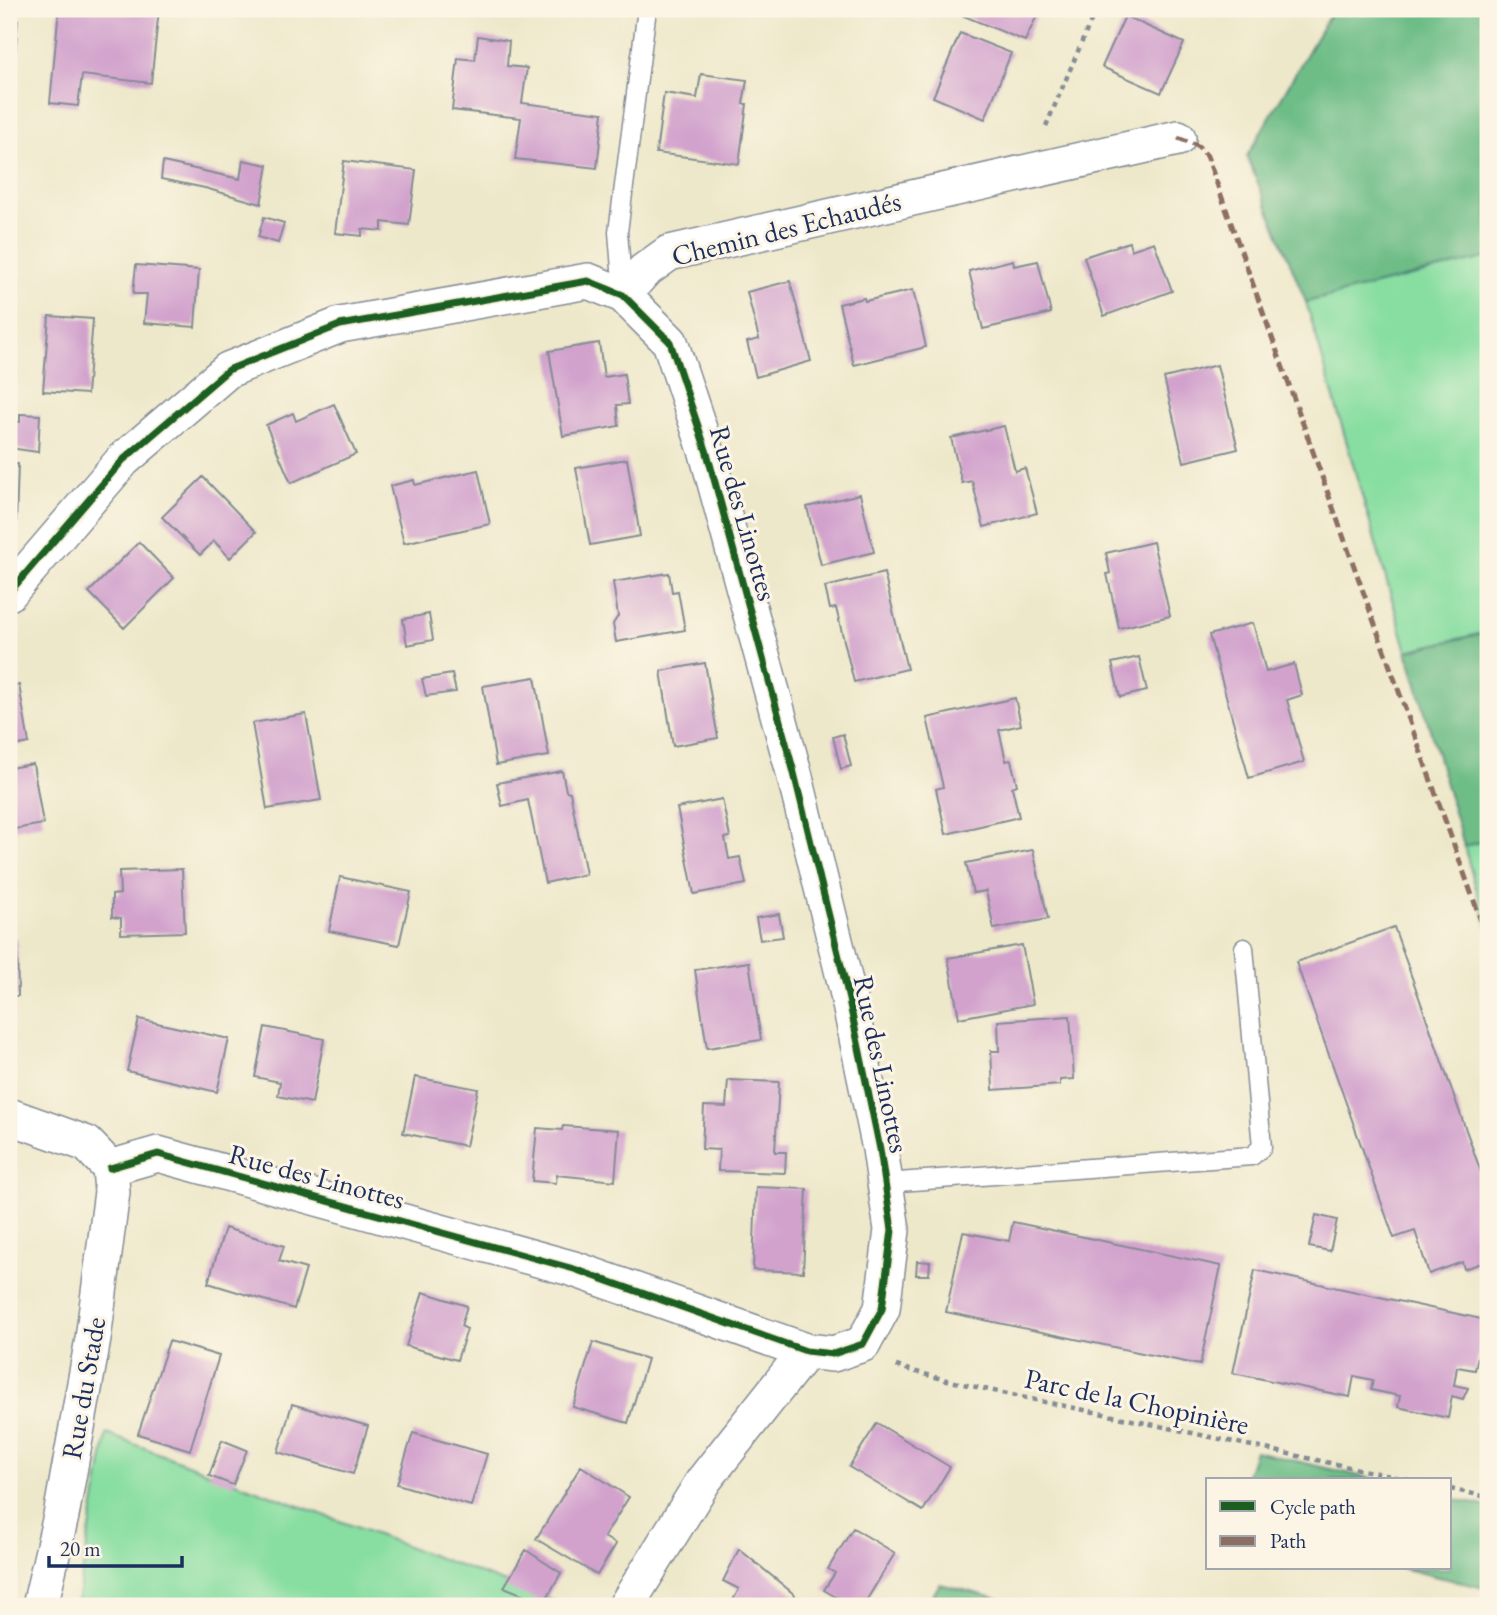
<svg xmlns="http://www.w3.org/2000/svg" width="1497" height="1615" viewBox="0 0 1497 1615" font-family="'EB Garamond',serif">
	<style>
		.green { fill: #88dea1; stroke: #528680; stroke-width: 2 }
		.forest { fill: #6ebd87; stroke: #447672; stroke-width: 2 }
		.building { fill: #d2a2cd }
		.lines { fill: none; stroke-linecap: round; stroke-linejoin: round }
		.service-casing { stroke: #848c94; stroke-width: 21 }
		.minor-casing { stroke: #848c94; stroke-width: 38 }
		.path { stroke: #848c94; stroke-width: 4.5; stroke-dasharray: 5 5; stroke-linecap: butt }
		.service { stroke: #fff; stroke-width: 18 }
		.minor { stroke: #fff; stroke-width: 35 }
		.quiet { stroke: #8d6e63; stroke-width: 5; stroke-dasharray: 10 5; stroke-linecap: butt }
		.cycleway-casing { stroke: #fcf5e5; stroke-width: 11 }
		.cycleway { stroke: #1b5e20; stroke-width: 7 }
		.labels { text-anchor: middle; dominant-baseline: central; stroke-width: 6; stroke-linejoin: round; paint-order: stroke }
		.street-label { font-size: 28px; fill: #1b2f5e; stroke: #fcf5e5 }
	</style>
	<rect width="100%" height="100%" fill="#fcf5e5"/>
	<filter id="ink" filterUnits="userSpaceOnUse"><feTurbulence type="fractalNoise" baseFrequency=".0143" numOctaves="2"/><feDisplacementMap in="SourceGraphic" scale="14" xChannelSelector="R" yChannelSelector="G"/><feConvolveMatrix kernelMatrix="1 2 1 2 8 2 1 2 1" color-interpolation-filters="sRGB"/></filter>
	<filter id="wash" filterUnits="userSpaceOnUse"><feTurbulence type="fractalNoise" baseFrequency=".00686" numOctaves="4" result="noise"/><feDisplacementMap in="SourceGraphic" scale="28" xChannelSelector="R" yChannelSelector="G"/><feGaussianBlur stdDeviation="1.57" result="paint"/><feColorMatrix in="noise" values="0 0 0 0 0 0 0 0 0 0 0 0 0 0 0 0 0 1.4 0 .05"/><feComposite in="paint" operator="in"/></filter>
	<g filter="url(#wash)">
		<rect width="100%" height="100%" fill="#eee8cb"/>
		<path class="green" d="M 1488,257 L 1488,632 L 1407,651 L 1306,302 Z
			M 1488,840 L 1488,931 L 1464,846 Z
			M 107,1434 L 567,1606 L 87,1606 L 77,1602 Z"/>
		<path class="forest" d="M 1333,9 L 1488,9 L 1488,257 L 1306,302 L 1247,156 Z
			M 1488,632 L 1488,840 L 1464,846 L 1407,651 Z
			M 1255,1451 L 1376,1480 L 1245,1480 Z
			M 1450,1498 L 1488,1507 L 1488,1589 L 1401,1568 L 1450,1568 Z
			M 940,1584 L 1027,1606 L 926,1606 Z"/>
		<g id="blocks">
			<path class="building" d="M 59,9 L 159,9 L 151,83 L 82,75 L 78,106 L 50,103 Z
				M 961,9 L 1040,9 L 1025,41 L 959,14 Z
				M 1125,16 L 1184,43 L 1161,93 L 1102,67 Z
				M 9,19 L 18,20 L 13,83 L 9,83 Z
				M 960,33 L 1011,53 L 985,119 L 933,97 Z
				M 478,36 L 509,41 L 507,66 L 527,68 L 522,103 L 603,113 L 597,168 L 515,159 L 521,118 L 452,110 L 458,58 L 475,60 Z
				M 701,74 L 747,80 L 743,104 L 747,104 L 739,164 L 656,153 L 664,93 L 697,98 Z
				M 243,160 L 268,165 L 261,204 L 205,188 L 161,179 L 163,162 L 240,179 Z
				M 344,161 L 416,170 L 409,225 L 382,222 L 382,231 L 362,229 L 362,236 L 335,233 Z
				M 264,217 L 284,223 L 278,243 L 258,237 Z
				M 1129,242 L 1131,250 L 1154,242 L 1172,291 L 1104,316 L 1084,257 Z
				M 9,250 L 14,251 L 13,287 L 9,287 Z
				M 1013,260 L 1014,266 L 1038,261 L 1051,313 L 983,329 L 969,271 Z
				M 136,265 L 199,270 L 195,327 L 144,323 L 147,294 L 133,294 Z
				M 790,281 L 811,361 L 756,377 L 747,342 L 759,339 L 747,292 Z
				M 913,290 L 926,347 L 854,365 L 839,304 L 864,298 L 865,301 Z
				M 49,316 L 93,319 L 87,394 L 43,391 Z
				M 599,343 L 604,377 L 624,374 L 628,404 L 617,405 L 619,426 L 563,436 L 549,351 Z
				M 1217,365 L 1238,449 L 1184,462 L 1164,378 Z
				M 334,404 L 356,454 L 291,483 L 266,425 L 293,413 L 296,421 Z
				M 20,414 L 40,415 L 38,452 L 9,448 L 9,421 L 20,422 Z
				M 1004,426 L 1015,471 L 1025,468 L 1037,513 L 984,527 L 972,481 L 962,483 L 951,438 Z
				M 627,459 L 640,536 L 590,545 L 576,468 Z
				M 9,464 L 18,464 L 16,524 L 9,523 Z
				M 478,470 L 490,524 L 404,543 L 390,486 L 414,480 L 415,485 Z
				M 203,477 L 256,532 L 230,558 L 214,541 L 200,555 L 162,517 Z
				M 860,494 L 874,552 L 821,565 L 807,507 Z
				M 139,542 L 174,578 L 124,628 L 89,592 Z
				M 1153,542 L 1170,616 L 1119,628 L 1107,574 L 1110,573 L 1106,553 Z
				M 669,573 L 672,592 L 678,591 L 685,630 L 616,642 L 613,624 L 618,616 L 613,582 Z
				M 884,573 L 907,669 L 854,682 L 836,608 L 830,609 L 825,587 Z
				M 429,614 L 433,640 L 407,645 L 403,619 Z
				M 1253,623 L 1266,672 L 1294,664 L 1302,695 L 1287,700 L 1304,762 L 1249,778 L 1209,635 Z
				M 1139,657 L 1147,691 L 1120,697 L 1112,663 Z
				M 705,663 L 718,738 L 673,746 L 661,671 Z
				M 452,674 L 456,692 L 426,696 L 422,679 Z
				M 535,677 L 549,756 L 496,765 L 483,686 Z
				M 19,685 L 29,743 L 9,747 L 9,687 Z
				M 1015,698 L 1021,725 L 999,730 L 1006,761 L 1011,760 L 1017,785 L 1012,787 L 1019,817 L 946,834 L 936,789 L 943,787 L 927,718 Z
				M 306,714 L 321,800 L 267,809 L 252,723 Z
				M 843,734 L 851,766 L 841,769 L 833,737 Z
				M 33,764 L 43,824 L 9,830 L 9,768 Z
				M 562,771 L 566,791 L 570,792 L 586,874 L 545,883 L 528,800 L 502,806 L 497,783 Z
				M 722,799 L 730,837 L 725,838 L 729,859 L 740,857 L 746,884 L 694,894 L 677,808 Z
				M 1033,850 L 1048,919 L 994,929 L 986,891 L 973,893 L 966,863 Z
				M 182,869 L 185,932 L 121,934 L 121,918 L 112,917 L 112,895 L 120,894 L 119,871 Z
				M 340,877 L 411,892 L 399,945 L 329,931 Z
				M 779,914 L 783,937 L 760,940 L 756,918 Z
				M 1394,927 L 1488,1192 L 1488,1261 L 1464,1269 L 1462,1262 L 1429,1274 L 1415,1231 L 1394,1238 L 1296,962 Z
				M 9,938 L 17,938 L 18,996 L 9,996 Z
				M 1022,945 L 1033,1004 L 959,1018 L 948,958 Z
				M 749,962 L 761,1040 L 707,1048 L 695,970 Z
				M 1070,1016 L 1074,1079 L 1060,1080 L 1060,1085 L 993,1090 L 991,1051 L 999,1051 L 998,1021 Z
				M 139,1019 L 229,1039 L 217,1092 L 127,1071 Z
				M 265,1027 L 324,1039 L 312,1103 L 278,1096 L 280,1082 L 255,1077 Z
				M 415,1077 L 478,1089 L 466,1146 L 403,1133 Z
				M 728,1080 L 779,1082 L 775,1152 L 786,1152 L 785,1173 L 718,1171 L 719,1150 L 702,1149 L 704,1106 L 726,1107 Z
				M 563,1126 L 619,1130 L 615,1181 L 557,1175 L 556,1183 L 532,1181 L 537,1128 L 562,1130 Z
				M 756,1187 L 807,1189 L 803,1272 L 753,1270 Z
				M 1316,1215 L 1337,1220 L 1330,1251 L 1309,1247 Z
				M 1013,1222 L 1221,1266 L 1200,1365 L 946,1312 L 963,1232 L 1009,1241 Z
				M 225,1228 L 284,1246 L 279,1261 L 306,1269 L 294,1309 L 208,1283 Z
				M 917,1261 L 930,1262 L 929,1275 L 916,1275 Z
				M 1255,1270 L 1486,1320 L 1475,1370 L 1457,1367 L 1454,1385 L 1468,1388 L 1463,1399 L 1452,1396 L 1448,1418 L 1398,1407 L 1400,1396 L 1371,1390 L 1373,1380 L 1354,1376 L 1350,1397 L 1233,1373 Z
				M 423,1292 L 467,1306 L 461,1326 L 467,1329 L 457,1360 L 406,1346 Z
				M 169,1341 L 219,1356 L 190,1450 L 138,1434 Z
				M 593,1342 L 647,1359 L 628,1423 L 573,1407 Z
				M 292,1404 L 368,1426 L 353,1474 L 278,1452 Z
				M 877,1423 L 950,1467 L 923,1511 L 849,1467 Z
				M 413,1433 L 487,1454 L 471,1506 L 397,1484 Z
				M 222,1440 L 247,1450 L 233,1485 L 209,1476 Z
				M 581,1466 L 629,1497 L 604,1537 L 616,1544 L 597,1575 L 536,1539 Z
				M 853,1528 L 895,1553 L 863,1606 L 851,1606 L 824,1590 L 835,1573 L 828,1569 Z
				M 739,1549 L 795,1595 L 789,1606 L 730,1606 L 739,1589 L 723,1581 Z
				M 526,1550 L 561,1573 L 544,1603 L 504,1587 Z"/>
		</g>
	</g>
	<g filter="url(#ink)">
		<use href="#blocks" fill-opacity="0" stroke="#848c94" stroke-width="2"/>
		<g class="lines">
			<defs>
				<path id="service" d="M 623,294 L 618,232 L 647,9
					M 885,1183 L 1252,1156 L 1262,1147 L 1244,948"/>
				<path id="minor" d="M 623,295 L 644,271 L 669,253 L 1178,138
					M 9,593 L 123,460 L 228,370 L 340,325 L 588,281 L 623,295 L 670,342 L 707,453 L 793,769 L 847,990 L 880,1149 L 892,1230 L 882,1309 L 863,1344 L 833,1354 L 806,1351 L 574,1269 L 158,1154 L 110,1168
					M 9,1116 L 87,1144 L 110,1168
					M 40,1606 L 61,1516 L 93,1339 L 112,1192 L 110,1168
					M 626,1606 L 704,1480 L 806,1351"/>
			</defs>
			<use href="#service" class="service-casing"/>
			<use href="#minor" class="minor-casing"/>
			<path class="path" d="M 1046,126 L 1096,9
				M 896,1366 C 969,1388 1043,1401 1118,1417 C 1215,1438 1312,1459 1409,1480
				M 1450,1489 L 1488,1497"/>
			<use href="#service" class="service"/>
			<use href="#minor" class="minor"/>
			<path class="quiet" d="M 1178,138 L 1198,146 L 1207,156 L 1488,940"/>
			<defs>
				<path id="cycleway" d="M 9,593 L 123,460 L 228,370 L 340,325 L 588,281 L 623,295 L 670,342 L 707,453 L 793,769 L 847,990 L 880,1149 L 892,1230 L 882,1309 L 863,1344 L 833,1354 L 806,1351 L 574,1269 L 158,1154 L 110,1168"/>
			</defs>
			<use href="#cycleway" class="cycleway-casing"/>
			<use href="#cycleway" class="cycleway"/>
		</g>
	</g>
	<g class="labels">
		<g class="street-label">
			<text transform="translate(786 228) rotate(-14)">Chemin des Echaudés</text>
			<text transform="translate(744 513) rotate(74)">Rue des Linottes</text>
			<text transform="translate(882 1064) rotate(78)">Rue des Linottes</text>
			<text transform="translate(317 1176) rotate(15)">Rue des Linottes</text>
			<text transform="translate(83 1388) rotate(-80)">Rue du Stade</text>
			<text transform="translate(1137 1401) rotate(12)">Parc de la Chopinière</text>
		</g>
	</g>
	<rect width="1497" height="1615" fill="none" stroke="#fcf5e5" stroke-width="35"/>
	<rect x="1206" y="1478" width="245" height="91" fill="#fcf5e5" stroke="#a2a6af" stroke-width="2"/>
	<rect x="1220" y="1501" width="35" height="10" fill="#1b5e20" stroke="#a2a6af" stroke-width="2"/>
	<text x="1270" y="1514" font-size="21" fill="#1b2f5e">Cycle path</text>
	<rect x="1220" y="1536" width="35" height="10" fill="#8d6e63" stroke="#a2a6af" stroke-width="2"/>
	<text x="1270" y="1548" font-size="21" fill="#1b2f5e">Path</text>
	<path d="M49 1556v10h133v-10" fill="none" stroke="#1b2f5e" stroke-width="3.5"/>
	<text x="60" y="1556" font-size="21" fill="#1b2f5e" stroke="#fcf5e5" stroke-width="5" paint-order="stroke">20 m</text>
</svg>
